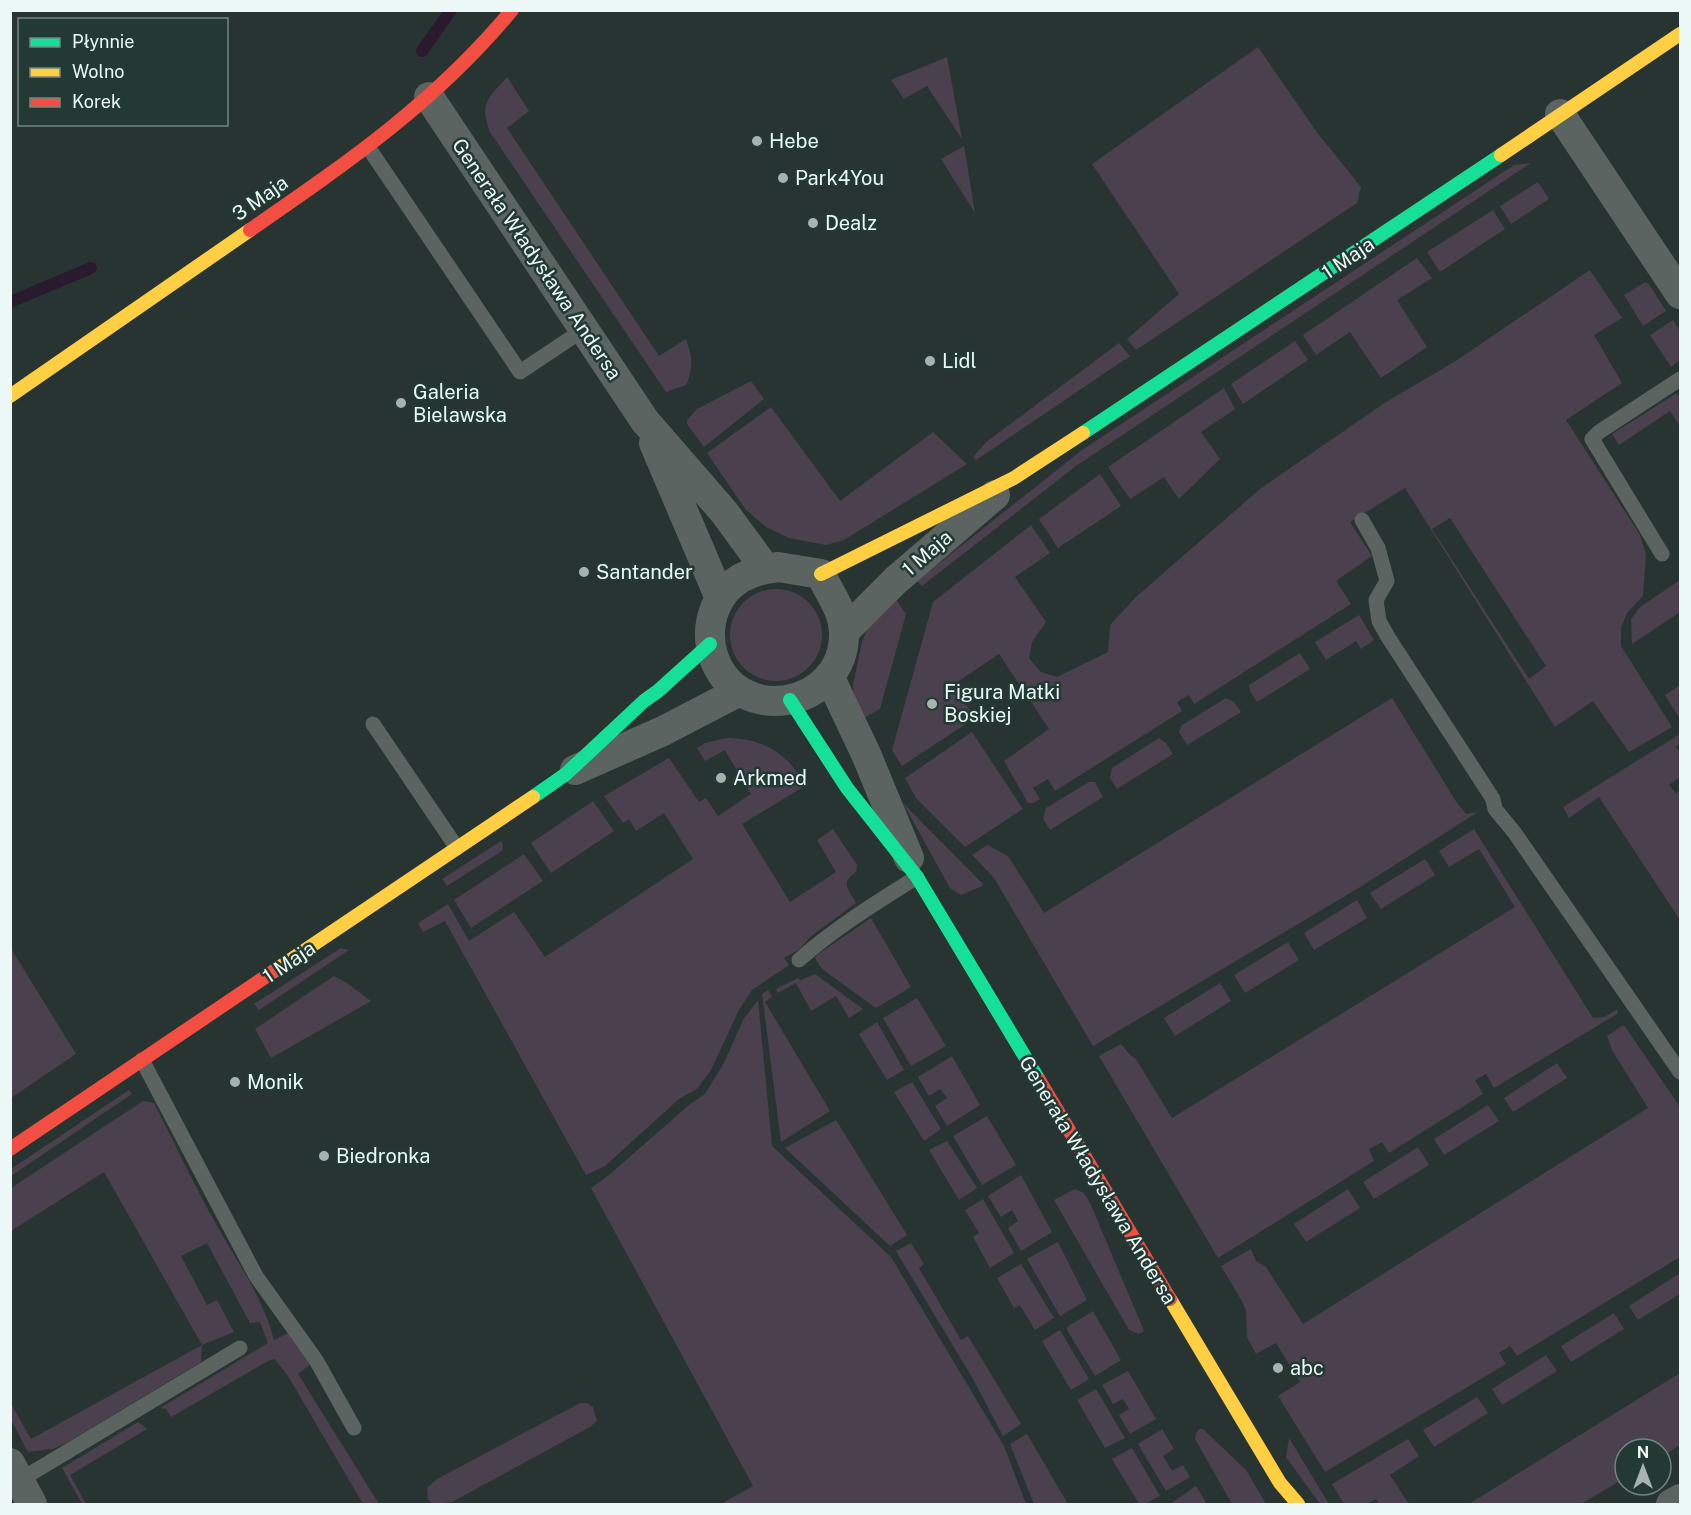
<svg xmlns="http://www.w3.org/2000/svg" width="1691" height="1515" viewBox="0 0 1691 1515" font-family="'Public Sans',sans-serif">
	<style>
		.green { fill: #4a404e; fill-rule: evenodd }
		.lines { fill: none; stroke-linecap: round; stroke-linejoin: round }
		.stream { stroke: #2a1a2d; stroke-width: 12 }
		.lane { stroke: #5c6462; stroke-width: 15 }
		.street { stroke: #5c6462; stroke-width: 30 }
		.fast { stroke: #16e098; stroke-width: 14 }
		.slow { stroke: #ffcf43; stroke-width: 14 }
		.jam { stroke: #f24e42; stroke-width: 14 }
		.poi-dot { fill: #a7b3b0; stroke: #233934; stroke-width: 2 }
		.labels { text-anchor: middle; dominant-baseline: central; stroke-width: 5; stroke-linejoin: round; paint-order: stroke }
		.poi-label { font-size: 20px; fill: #ebf8f5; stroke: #233934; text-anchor: start }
		.street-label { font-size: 20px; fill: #ebf8f5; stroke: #233934 }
	</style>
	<rect width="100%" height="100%" fill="#283431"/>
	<path class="green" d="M 1258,47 L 1316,131 L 1361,187 L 1357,203 L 1136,350 L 1127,339 L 1179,294 L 1092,164 Z
		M 947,57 L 962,139 L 927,86 L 904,99 L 891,80 Z
		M 507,77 L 529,111 L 507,128 L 659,356 L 686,339 C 692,355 694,368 686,385 L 666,392 L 490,132 C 479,102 488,99 507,77 Z
		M 964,146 L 975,213 L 941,159 Z
		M 1531,163 L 1076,466 L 922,586 L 917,581 L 1082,450 L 1514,165 Z
		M 1538,182 L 1549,199 L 1511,224 L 1500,206 Z
		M 1493,210 L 1505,229 L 1440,272 L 1427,252 Z
		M 1417,258 L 1432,278 L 1397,300 L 1427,347 L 1381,378 L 1350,332 L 1316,355 L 1303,335 Z
		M 1590,270 L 1622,318 L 1594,335 L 1622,383 L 1566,420 L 1640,535 L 1646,554 L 1643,596 L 1627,613 L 1621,627 L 1621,646 L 1672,727 L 1629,752 L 1593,701 L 1555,727 L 1405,488 L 1350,522 L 1372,556 L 1336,581 L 1351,604 L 1194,704 L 1189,695 L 1177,702 L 1182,711 L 1055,791 L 1048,779 L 1033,788 L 1040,799 L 1033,803 L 1028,803 L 1004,761 L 1049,729 L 999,654 L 953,685 L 975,718 L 902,766 L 892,750 L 933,602 L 1031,525 L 1050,553 L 1015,577 L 1046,622 L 1032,642 L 1029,658 L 1041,672 L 1057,677 L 1108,652 L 1110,625 L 1137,596 L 1260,489 L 1386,402 L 1454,362 ZM 1450,518 L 1546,666 L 1529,679 L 1432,529 Z
		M 1645,282 L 1649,284 L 1666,311 L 1643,326 L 1624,295 Z
		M 1673,320 L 1680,331 L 1680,360 L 1671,367 L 1650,335 Z
		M 1295,341 L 1308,360 L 1243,404 L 1231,384 Z
		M 1119,343 L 1130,356 L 976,460 L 973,457 L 986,442 Z
		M 751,381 L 764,399 L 704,447 L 687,424 L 687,420 L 697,409 Z
		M 1224,388 L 1235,409 L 1201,432 L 1220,459 L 1179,499 L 1164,477 L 1130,499 L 1108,467 Z
		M 1677,393 L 1680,399 L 1680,426 L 1670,411 L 1619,445 L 1612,434 Z
		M 771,407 L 840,501 L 933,432 L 967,464 L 844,540 L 826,545 L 789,538 L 766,527 L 746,510 L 707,453 Z
		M 1100,474 L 1121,506 L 1058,548 L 1039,519 Z
		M 1680,580 L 1680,612 L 1632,644 L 1631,619 L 1640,607 Z
		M730 635a46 46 0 1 1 92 0a46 46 0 1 1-92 0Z
		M 894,597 L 906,614 L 880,709 L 860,720 L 854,702 L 853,685 L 862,642 L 870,622 Z
		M 1359,615 L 1374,640 L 1361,649 L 1356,641 L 1326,660 L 1315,642 Z
		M 1300,653 L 1310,669 L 1257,702 L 1250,691 L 1249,685 Z
		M 1680,685 L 1680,719 L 1665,695 Z
		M 1226,698 L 1234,702 L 1241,712 L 1187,745 L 1179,732 L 1182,725 Z
		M 1392,698 L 1457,803 L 1466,814 L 1478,812 L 1357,889 L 1093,1046 L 994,878 L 972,855 L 987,845 L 1008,856 L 1044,913 Z
		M 972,732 L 1023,809 L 965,847 L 916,798 L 905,778 Z
		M 1680,734 L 1680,743 L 1676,747 L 1680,753 L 1680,777 L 1669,785 L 1676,793 L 1680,791 L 1680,920 L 1599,797 L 1569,818 L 1563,807 Z
		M 726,738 C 762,738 789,753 805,786 L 742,824 L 790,902 L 836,872 L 817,840 L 833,829 L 857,865 L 856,872 C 840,883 848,889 856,903 L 810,937 L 800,949 L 784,958 L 789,965 L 752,990 L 739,1010 L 711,1070 L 697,1089 L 679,1099 L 605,1166 L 586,1175 L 445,921 L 423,932 L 418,923 L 448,904 L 469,941 L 514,912 L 545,957 L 693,859 L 664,813 L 636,831 L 629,819 L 623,823 L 604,796 L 669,758 L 699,802 L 706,798 L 718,816 L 751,794 L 725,750 L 705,761 L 697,748 L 705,743 Z
		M 1159,738 L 1166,743 L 1173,754 L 1117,789 L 1110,778 L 1112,768 Z
		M 1089,782 L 1095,782 L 1103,797 L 1050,830 L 1043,819 L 1046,808 Z
		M 593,801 L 614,831 L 551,873 L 531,843 Z
		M 903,803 L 983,884 L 982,886 L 961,895 L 950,888 Z
		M 1474,829 L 1593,1018 L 1604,1017 L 1618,1009 L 1617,1014 L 1494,1088 L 1486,1074 L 1475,1080 L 1483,1094 L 1389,1153 L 1382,1142 L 1369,1149 L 1374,1161 L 1218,1258 L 1099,1056 L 1121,1044 L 1130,1055 L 1136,1059 L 1172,1118 L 1515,907 L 1479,849 L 1449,867 L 1439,851 Z
		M 501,841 L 503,845 L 502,851 L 447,886 L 442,879 Z
		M 524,854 L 543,881 L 471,928 L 454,900 Z
		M 1425,859 L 1435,875 L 1381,909 L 1370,893 Z
		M 1357,900 L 1367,918 L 1314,950 L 1304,933 Z
		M 871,918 L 911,987 L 876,1008 L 822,969 L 815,958 L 817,955 Z
		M 1288,942 L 1299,960 L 1245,993 L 1234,975 Z
		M 10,947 L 76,1054 L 11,1098 L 10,1098 Z
		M 341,948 L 349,950 L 259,1010 L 254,1004 Z
		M 815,974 L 863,1009 L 849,1018 L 836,996 L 811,1011 L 796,983 L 778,993 L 776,989 L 798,978 L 801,980 Z
		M 334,976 L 347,983 L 371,1001 L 271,1058 L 255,1029 Z
		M 1220,983 L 1231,1001 L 1175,1036 L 1164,1018 Z
		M 768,990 L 772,997 L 765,1002 L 830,1111 L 781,1142 L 762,994 Z
		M 917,998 L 946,1046 L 911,1066 L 883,1018 Z
		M 758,1000 L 772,1146 L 891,1257 L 1004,1446 L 1026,1504 L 724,1504 L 723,1503 L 753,1486 L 591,1188 L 609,1175 L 690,1104 L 705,1094 L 724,1063 L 743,1020 Z
		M 877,1022 L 904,1070 L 887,1080 L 859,1034 Z
		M 1624,1025 L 1680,1107 L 1680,1257 L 1517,1356 L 1510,1346 L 1499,1353 L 1506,1364 L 1325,1472 L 1278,1396 L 1300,1382 L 1276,1343 L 1256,1354 L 1247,1337 L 1246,1311 L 1243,1303 L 1221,1266 L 1251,1249 L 1256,1261 L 1266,1267 L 1303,1324 L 1648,1108 L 1612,1050 L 1607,1036 Z
		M 952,1056 L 980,1105 L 947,1126 L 935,1106 L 947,1098 L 940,1089 L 929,1096 L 918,1077 Z
		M 1557,1063 L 1567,1078 L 1513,1112 L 1504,1098 Z
		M 912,1082 L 941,1129 L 924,1141 L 894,1092 Z
		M 129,1090 L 132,1094 L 11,1176 L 11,1169 Z
		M 143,1101 L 154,1103 C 176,1146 197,1191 221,1233 C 242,1269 263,1299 274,1340 L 294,1330 L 316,1360 L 298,1374 L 379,1504 L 363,1504 L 288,1376 L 275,1359 L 268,1361 L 171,1417 L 166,1409 L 160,1408 L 268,1343 L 260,1322 L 250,1323 L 207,1243 L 181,1256 L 207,1305 L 217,1300 L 234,1332 L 202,1345 L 201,1362 L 68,1442 L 53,1449 L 28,1452 L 11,1420 L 10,1402 L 31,1439 L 202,1345 L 104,1172 L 11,1231 L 11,1188 Z
		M 1488,1105 L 1499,1121 L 1444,1155 L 1434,1139 Z
		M 987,1116 L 1016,1165 L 982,1185 L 953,1136 Z
		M 836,1120 L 907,1235 L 890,1246 L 785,1148 Z
		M 947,1141 L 977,1188 L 959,1200 L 929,1150 Z
		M 1418,1147 L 1429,1165 L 1374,1199 L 1363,1182 Z
		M 1021,1175 L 1052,1232 L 1021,1251 L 1008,1228 L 1018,1221 L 1012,1210 L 1001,1217 L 988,1196 Z
		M 1075,1189 L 1084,1193 L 1091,1205 L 1144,1331 L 1139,1334 L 1129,1330 L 1054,1200 Z
		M 1348,1189 L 1360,1208 L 1306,1242 L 1294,1224 Z
		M 983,1199 L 1014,1253 L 990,1268 L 973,1237 L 979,1233 L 965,1210 Z
		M 1058,1242 L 1087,1300 L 1060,1316 L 1027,1259 Z
		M 911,1243 L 924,1264 L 919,1268 L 961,1340 L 968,1336 L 1021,1424 L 1003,1436 L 973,1379 L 896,1251 Z
		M 1021,1264 L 1054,1318 L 1035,1330 L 1020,1305 L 1014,1308 L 997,1278 Z
		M 1680,1273 L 1680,1294 L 1638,1320 L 1629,1306 Z
		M 1093,1311 L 1121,1360 L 1095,1376 L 1067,1330 L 1067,1327 Z
		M 1614,1313 L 1624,1329 L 1571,1362 L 1561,1346 Z
		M 1060,1330 L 1089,1379 L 1071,1390 L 1042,1341 Z
		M 1546,1355 L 1557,1371 L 1502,1405 L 1492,1389 Z
		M 1128,1371 L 1156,1419 L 1130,1434 L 1119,1415 L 1129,1409 L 1123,1399 L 1113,1404 L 1102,1385 Z
		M 1680,1373 L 1680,1445 L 1661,1457 L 1661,1449 L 1625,1449 L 1625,1478 L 1581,1504 L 1469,1504 Z
		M 1096,1389 L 1125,1438 L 1105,1448 L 1077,1400 Z
		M 1477,1397 L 1488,1413 L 1434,1447 L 1423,1430 Z
		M 580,1403 L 587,1403 L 593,1407 L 597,1421 L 590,1427 L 452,1502 L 434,1504 L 428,1500 L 427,1488 L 437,1479 Z
		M 138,1422 L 147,1429 L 70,1475 L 86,1504 L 82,1504 L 62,1468 Z
		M 1162,1429 L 1174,1449 L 1163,1456 L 1172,1471 L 1183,1465 L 1190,1477 L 1166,1491 L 1138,1444 Z
		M 1199,1429 L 1203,1429 L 1246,1470 L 1266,1504 L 1232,1504 L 1195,1439 L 1196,1433 Z
		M 1027,1434 L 1068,1504 L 1034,1504 L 1010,1444 Z
		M 1289,1438 L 1329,1504 L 1320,1504 L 1286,1457 Z
		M 1408,1439 L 1419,1456 L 1390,1475 L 1409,1504 L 1379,1504 L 1376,1499 L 1367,1504 L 1344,1504 L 1332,1484 Z
		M 1132,1448 L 1160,1496 L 1145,1504 L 1139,1504 L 1112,1459 Z
		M 1196,1486 L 1207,1504 L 1174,1504 L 1173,1502 Z"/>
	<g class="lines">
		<path class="stream" d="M 422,51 L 451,10
			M 10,302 L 91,268"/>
		<path class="lane" d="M 368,147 L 520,372 L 583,330
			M 1362,520 L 1378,548 L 1387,581 L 1376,600 L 1379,621 L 1388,637 L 1493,799 L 1495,809 L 1514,832 L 1680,1072
			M 1662,554 L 1592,439 L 1599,432 L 1680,379
			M 373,724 L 457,848
			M 799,960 C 835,928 877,902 917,877
			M 142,1060 L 256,1276 L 316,1360 L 354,1428
			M 20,1480 L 240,1348"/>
		<path class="street" d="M 429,97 L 645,421 L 724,512 L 765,568
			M 1560,114 L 1680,294
			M 654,443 L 720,598
			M 778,567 L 821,574 C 829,594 844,610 844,633 C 845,709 736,728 713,655 C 708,638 709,622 716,606 C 728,580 751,570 778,567 Z
			M 844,632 L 896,580 L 995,495
			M 829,676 L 866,754 L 909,858
			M 575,770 L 663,731 L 740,691
			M 10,1463 L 32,1504
			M 1671,1504 L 1680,1499"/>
		<path class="fast" d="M 1083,433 L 1501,155
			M 790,700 L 847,788 L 917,877 L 1039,1080
			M 533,797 L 566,774 L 644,701 L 658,691 L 710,644"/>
		<path class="slow" d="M 1501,155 L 1680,34
			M 10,396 L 250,230
			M 821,574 L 1014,478 L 1083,433
			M 274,971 L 533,797
			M 1170,1299 L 1280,1483 L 1298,1504"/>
		<path class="jam" d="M 250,230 C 347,163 436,102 512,10
			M 1039,1080 L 1170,1299
			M 10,1149 L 274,971"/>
	</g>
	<g class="poi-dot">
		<circle cx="757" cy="141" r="6"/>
		<circle cx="783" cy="178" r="6"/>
		<circle cx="813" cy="223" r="6"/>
		<circle cx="930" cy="361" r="6"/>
		<circle cx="401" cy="403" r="6"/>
		<circle cx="584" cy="572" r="6"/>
		<circle cx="932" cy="704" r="6"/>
		<circle cx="721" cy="778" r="6"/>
		<circle cx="235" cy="1082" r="6"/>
		<circle cx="324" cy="1156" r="6"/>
		<circle cx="1278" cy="1368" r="6"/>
	</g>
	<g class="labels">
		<g class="poi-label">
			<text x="769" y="141">Hebe</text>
			<text x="795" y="178">Park4You</text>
			<text x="825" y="223">Dealz</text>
			<text x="942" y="361">Lidl</text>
			<text x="413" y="392">Galeria<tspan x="413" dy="23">Bielawska</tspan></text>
			<text x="596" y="572">Santander</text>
			<text x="944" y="692">Figura Matki<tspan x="944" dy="23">Boskiej</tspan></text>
			<text x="733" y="778">Arkmed</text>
			<text x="247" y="1082">Monik</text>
			<text x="336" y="1156">Biedronka</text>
			<text x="1290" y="1368">abc</text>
		</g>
		<g class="street-label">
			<text transform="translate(260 198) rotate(-35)">3 Maja</text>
			<text transform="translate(1348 258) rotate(-34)">1 Maja</text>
			<text transform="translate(537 259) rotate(56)">Generała Władysława Andersa</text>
			<text transform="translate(927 553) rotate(-41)">1 Maja</text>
			<text transform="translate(289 962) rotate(-34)">1 Maja</text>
			<text transform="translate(1098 1180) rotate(59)">Generała Władysława Andersa</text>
		</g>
	</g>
	<rect width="1691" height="1515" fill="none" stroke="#ebf8f5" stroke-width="24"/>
	<rect x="18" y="18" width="210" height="108" fill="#233934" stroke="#738581" stroke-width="1.5"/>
	<rect x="30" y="38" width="30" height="9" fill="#16e098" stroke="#738581" stroke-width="1.5"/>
	<text x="72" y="48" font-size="18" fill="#ebf8f5">Płynnie</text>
	<rect x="30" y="68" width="30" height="9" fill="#ffcf43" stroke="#738581" stroke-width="1.5"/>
	<text x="72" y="78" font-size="18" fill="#ebf8f5">Wolno</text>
	<rect x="30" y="98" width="30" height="9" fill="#f24e42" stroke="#738581" stroke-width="1.5"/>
	<text x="72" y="108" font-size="18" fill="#ebf8f5">Korek</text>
	<g transform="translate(1643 1467)"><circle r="28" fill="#233934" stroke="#738581" stroke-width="1.5"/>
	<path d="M0-4.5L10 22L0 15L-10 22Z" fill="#a7b3b0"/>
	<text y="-9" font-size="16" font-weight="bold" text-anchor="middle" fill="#ebf8f5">N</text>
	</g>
</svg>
